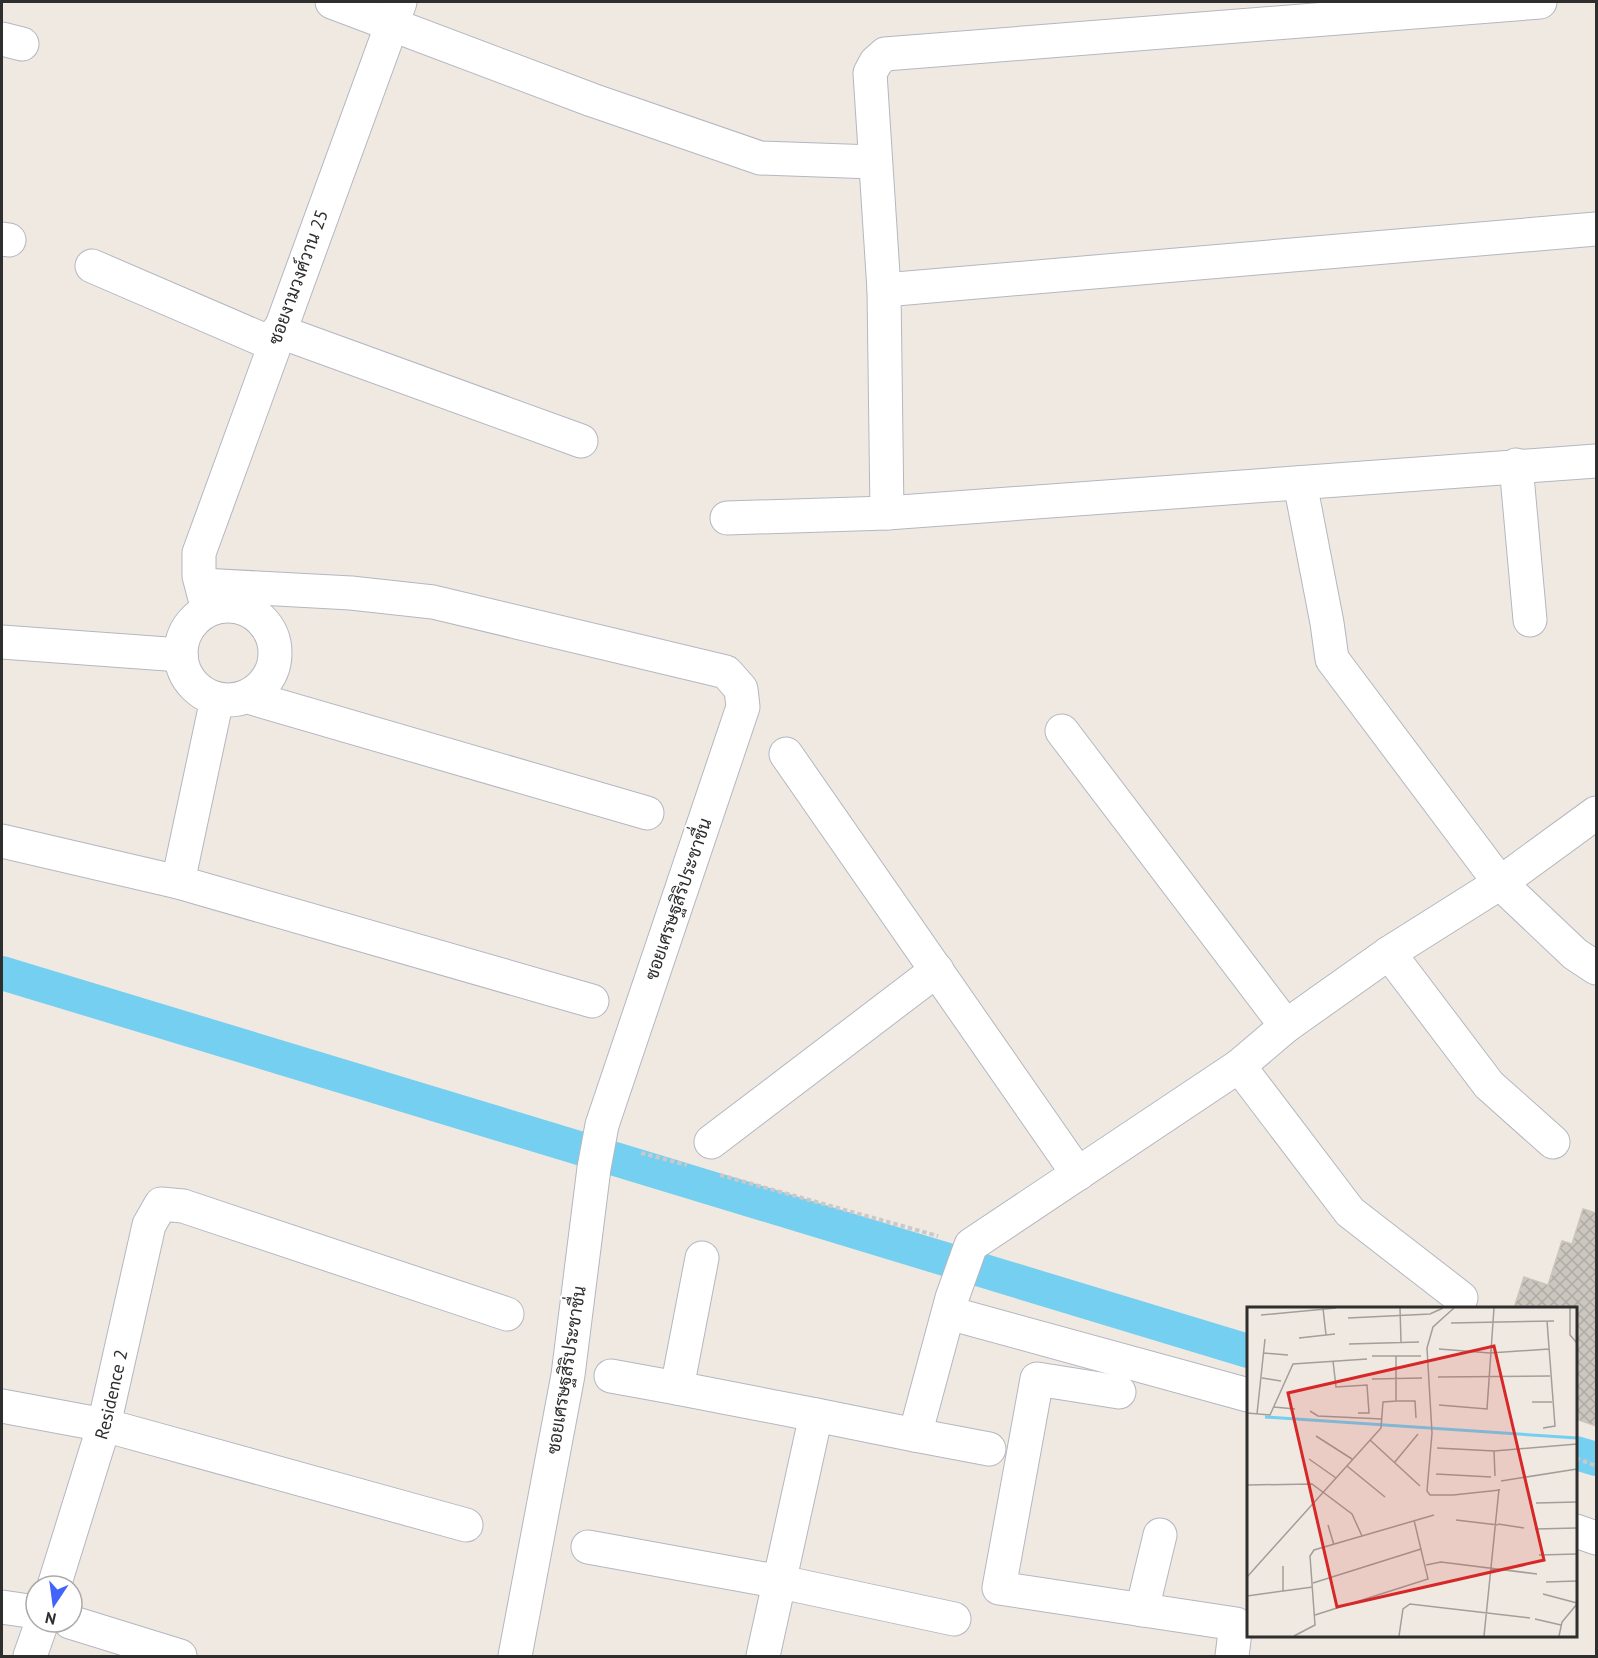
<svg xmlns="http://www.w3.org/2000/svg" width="1598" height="1658" viewBox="0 0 1598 1658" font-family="'PT Sans',Sarabun,sans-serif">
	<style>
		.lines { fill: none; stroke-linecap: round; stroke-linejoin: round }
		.canal { stroke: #75cff0; stroke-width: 34 }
		.building { fill: url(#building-cross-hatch); stroke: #cbc5ba; stroke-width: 1.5 }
		.street-casing { stroke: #b4b7c1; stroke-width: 35 }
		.path { stroke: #c9c9c9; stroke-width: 4; stroke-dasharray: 4.5 3; stroke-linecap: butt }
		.street { stroke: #fff; stroke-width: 33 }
		.labels { text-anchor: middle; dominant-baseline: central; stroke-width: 4.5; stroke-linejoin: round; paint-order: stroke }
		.street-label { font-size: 18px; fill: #2e2e2e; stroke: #fff }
		.inset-river { fill: none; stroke: #75cff0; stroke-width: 3 }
		.inset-road { fill: none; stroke: #a29e99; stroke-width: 1.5 }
		.view { fill: #d62828; fill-opacity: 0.15; stroke: #d62828; stroke-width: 3 }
		.inset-edge { fill: none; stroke: #2e2e2e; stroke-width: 3 }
	</style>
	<defs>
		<pattern id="building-cross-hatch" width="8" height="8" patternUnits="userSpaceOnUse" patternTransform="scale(1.5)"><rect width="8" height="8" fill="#cbc7bf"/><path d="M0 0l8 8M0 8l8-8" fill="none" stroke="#afaba4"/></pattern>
	</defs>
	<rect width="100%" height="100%" fill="#efe9e1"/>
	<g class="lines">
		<path class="canal" d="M 2,973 L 1248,1351
			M 1576,1453 L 1596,1459"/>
	</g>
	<path class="building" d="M 1583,1209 L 1596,1213 L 1596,1426 L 1576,1419 L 1576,1308 L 1514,1308 L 1524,1277 L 1548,1285 L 1562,1241 L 1572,1244 Z"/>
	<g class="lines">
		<defs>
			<g id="street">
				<path d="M 332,2 L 592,100 L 760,158 L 874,162"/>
				<path d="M 2,39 L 22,44"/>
				<path d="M 2,239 L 9,240"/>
				<path d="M 92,266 L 273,344"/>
				<path d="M 884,290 L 1596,229"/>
				<path d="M 278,331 L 581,441"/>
				<path d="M 1516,465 L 1530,620"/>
				<path d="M 1300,483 L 1327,623 L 1332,659 L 1500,883 L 1575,954 L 1596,968"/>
				<path d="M 887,513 L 884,290 L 870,73 L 876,62 L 885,54 L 1540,2"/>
				<path d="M 727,518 L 887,513 L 1596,461"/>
				<path d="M 202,585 L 351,593 L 433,602 L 726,672 L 741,689 L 743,707 L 602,1125 L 594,1168 L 568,1375 L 515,1656"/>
				<circle cx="228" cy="653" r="47"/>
				<path d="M 208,610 L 199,576 L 199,553 L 400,2"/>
				<path d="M 2,642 L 181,655"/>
				<path d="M 248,697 L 647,813"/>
				<path d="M 217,699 L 178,882 L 592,1001"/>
				<path d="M 1062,731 L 1286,1026"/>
				<path d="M 786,754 L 1078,1174"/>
				<path d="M 2,841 L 178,882"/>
				<path d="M 1389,953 L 1489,1085 L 1553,1142"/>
				<path d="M 1239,1066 L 1350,1212 L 1461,1298"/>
				<path d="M 711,1142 L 937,970"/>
				<path d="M 702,1258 L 677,1388 L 816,1415"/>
				<path d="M 949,1313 L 1248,1395"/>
				<path d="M 611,1376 L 677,1388"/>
				<path d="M 1119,1392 L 1037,1379 L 999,1588 L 1236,1624 L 1232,1656"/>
				<path d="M 2,1406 L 104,1425 L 466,1525"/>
				<path d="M 915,1435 L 989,1449"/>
				<path d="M 1576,1531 L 1596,1538"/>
				<path d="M 588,1547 L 781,1582 L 954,1619"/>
				<path id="s1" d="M 54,1586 L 104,1425 L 149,1225 L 161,1204 L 183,1206 L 507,1314"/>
				<path d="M 2,1607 L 36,1612"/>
				<path d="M 1142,1610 L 1160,1535"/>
				<path d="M 70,1622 L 180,1656"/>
				<path d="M 30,1656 L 42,1622"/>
				<path d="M 763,1656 L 816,1415 L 915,1435 L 952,1298 L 971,1245 L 1239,1066 L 1286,1026 L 1389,953 L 1500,883 L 1596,813"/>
			</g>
		</defs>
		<use href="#street" class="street-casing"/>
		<path class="path" d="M 641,1153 L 687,1165
			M 720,1175 L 938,1236
			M 1576,1458 L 1596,1466"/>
		<use href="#street" class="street"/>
	</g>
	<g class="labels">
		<g class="street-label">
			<text transform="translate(298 277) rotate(-70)">ซอยงามวงศ์วาน 25</text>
			<text transform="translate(678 899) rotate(-71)">ซอยเศรษฐสิริประชาชื่น</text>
			<text transform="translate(566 1370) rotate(-81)">ซอยเศรษฐสิริประชาชื่น</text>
			<text stroke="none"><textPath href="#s1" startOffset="200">Residence 2</textPath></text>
		</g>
	</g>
	<g transform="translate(1247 1307)">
		<rect width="330" height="330" fill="#efe9e1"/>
		<path class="inset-river" d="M 18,110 L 330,131"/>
		<path class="inset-road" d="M 76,1 L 79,28M 153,1 L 154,35M 207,1 L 186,20 L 180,41 L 185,126 L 180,184 L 183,188 L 206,188 L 253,183M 323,1 L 323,28 L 330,36M 14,8 L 89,1M 101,11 L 183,7 L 196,1M 204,16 L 307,14M 52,31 L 88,27M 102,37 L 172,35M 192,42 L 243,46 L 302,42M 17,46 L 41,48M 125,49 L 174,49M 86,54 L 89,80 L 120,78 L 122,106 L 111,106M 191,70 L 303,69M 15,71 L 34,74M 125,72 L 175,71M 149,94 L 168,94 L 169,111M 285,95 L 305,95M 192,98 L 240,102 L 247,1M 27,100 L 48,102M 63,104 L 71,109 L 135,112M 0,106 L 23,108 L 46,57 L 120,52M 10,107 L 18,32M 296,121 L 308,119 L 300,14M 69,129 L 105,152M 123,133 L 173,179M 190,141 L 247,144 L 248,169M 247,144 L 330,137M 62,152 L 89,171M 147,156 L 171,127M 100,159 L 138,190M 189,167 L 244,170M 254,174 L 330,162M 0,178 L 65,177 L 105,207 L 115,229M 289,196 L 330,195M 209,213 L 251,218M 251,217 L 277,221M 81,218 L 87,238M 288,222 L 330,221M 292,248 L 330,247M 179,258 L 194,255 L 290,267M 36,259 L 36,284M 0,270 L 134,121 L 136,95 L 149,94 L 149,49M 299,275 L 330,274M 66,276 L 174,242M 296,287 L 330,296M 0,289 L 66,280M 68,308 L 181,272 L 167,213M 288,312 L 314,318M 47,329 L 68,318 L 63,249 L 67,243 L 187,208M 152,329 L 156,302 L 163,297 L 283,311M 237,329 L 252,182M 312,329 L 315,315 L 330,297"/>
		<path class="view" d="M 247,39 L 297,253 L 90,300 L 41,86 Z"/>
		<rect width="330" height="330" class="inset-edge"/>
	</g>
	<rect width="1598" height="1658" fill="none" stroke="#2e2e2e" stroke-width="6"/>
	<g transform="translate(54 1604) rotate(193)"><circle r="28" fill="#ffffff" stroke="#ababab" stroke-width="1.5"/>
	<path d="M0-4.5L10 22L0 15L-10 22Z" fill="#4264fb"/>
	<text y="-9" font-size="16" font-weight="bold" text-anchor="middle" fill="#2e2e2e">N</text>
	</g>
</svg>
